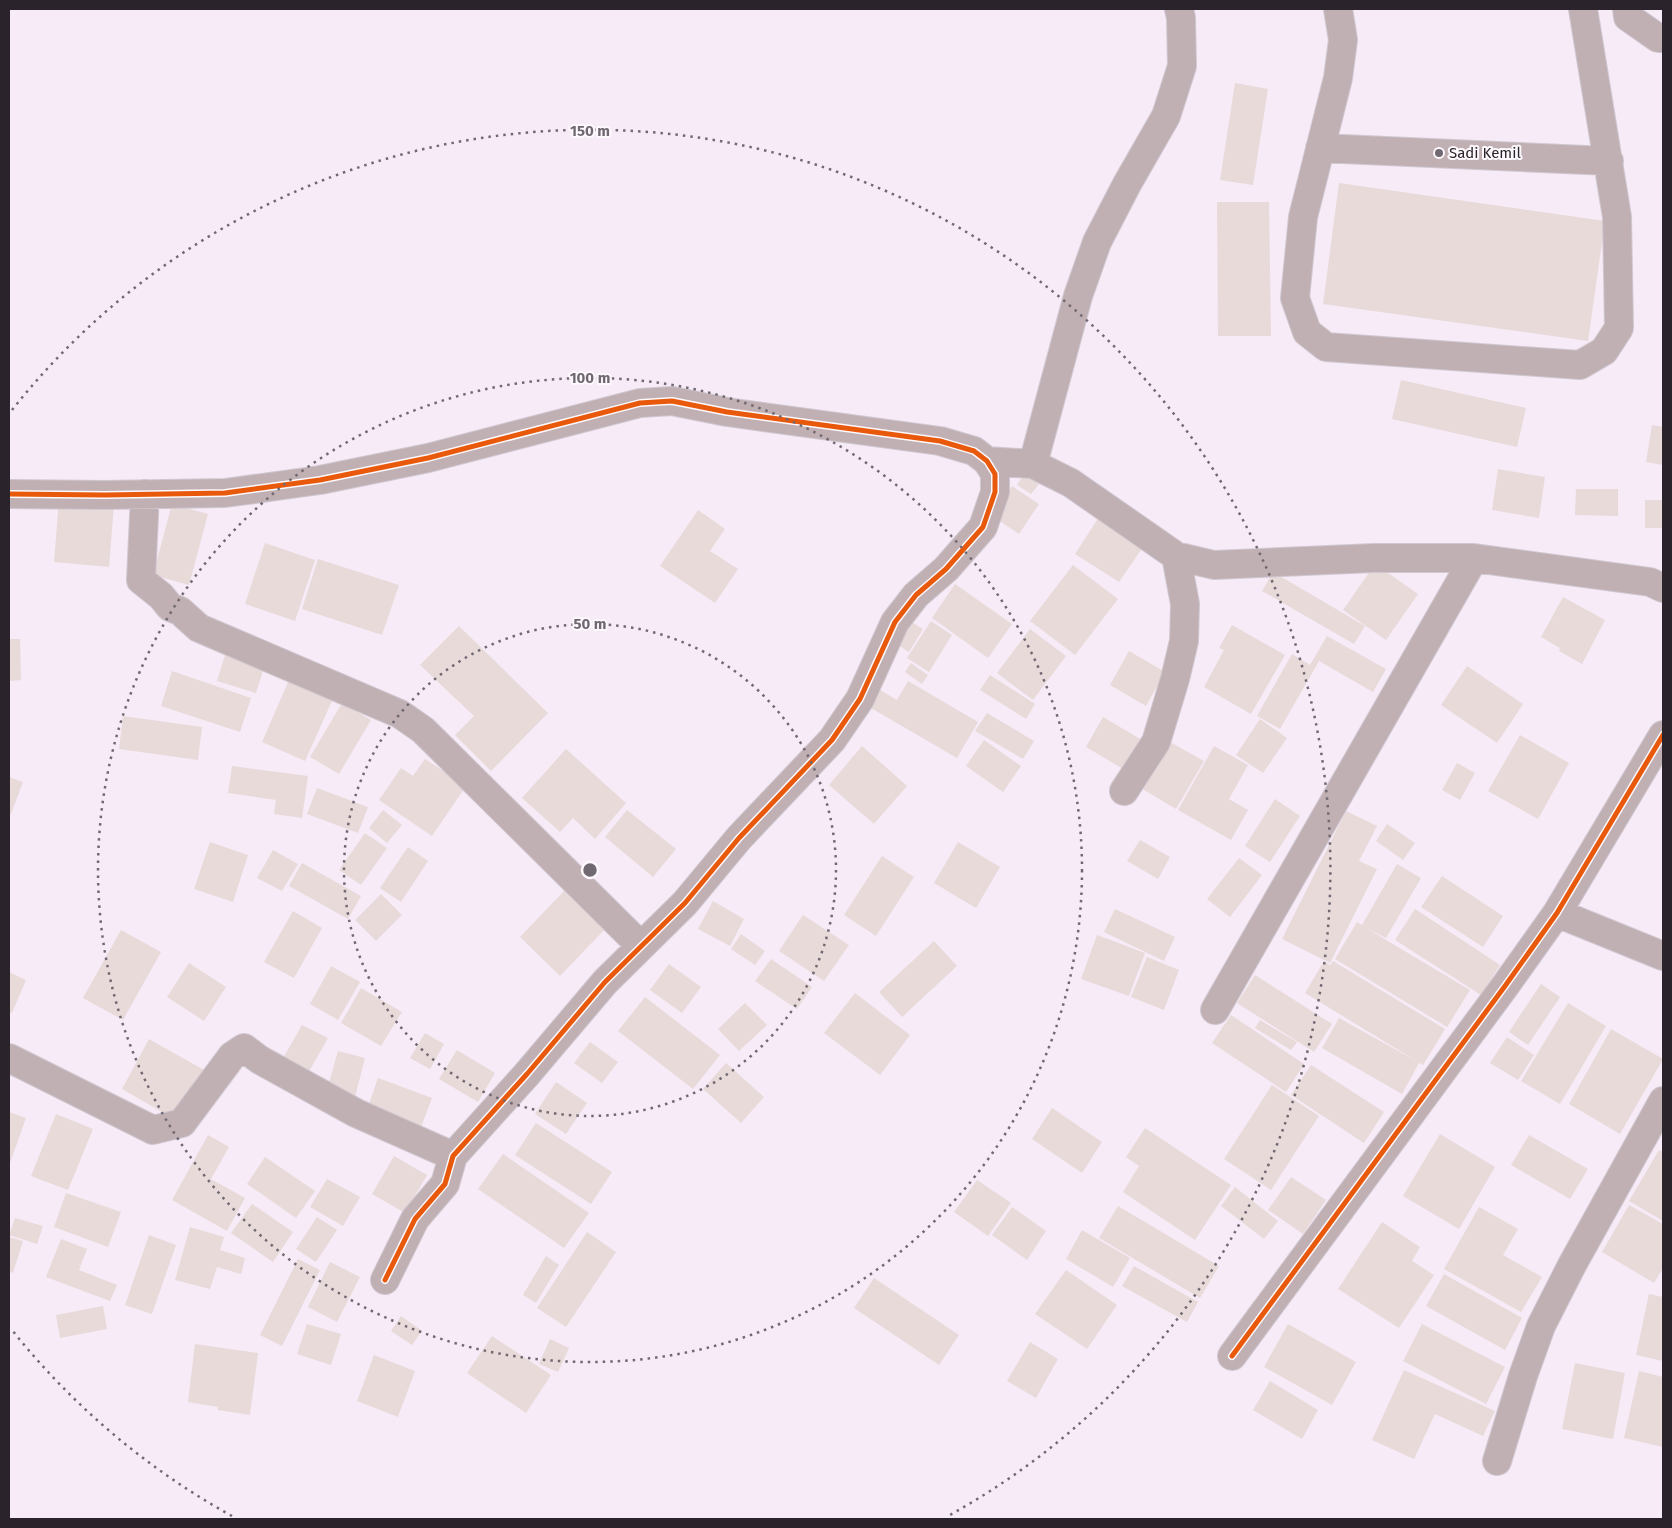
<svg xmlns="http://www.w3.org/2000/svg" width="1672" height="1528" viewBox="0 0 1672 1528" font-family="'Fira Sans',sans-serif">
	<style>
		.building { fill: #e8dad9 }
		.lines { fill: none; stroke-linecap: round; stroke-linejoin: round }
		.minor-casing { stroke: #d0c8d1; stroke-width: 30 }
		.minor { stroke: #c0b0b3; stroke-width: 28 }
		.cycleway-casing { stroke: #fdf9fd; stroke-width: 8 }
		.cycleway { stroke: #e8590c; stroke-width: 5 }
		.ring { fill: none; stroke: #716972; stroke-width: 2.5; stroke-dasharray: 2.5 5 }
		.poi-dot { fill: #716972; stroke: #fdf9fd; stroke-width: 2 }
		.labels { text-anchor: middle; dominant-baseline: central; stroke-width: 4; stroke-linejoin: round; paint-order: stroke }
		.poi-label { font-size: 15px; fill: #2a232b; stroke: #fdf9fd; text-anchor: start }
		.centre { fill: #716972; stroke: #fdf9fd; stroke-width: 2.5 }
		.ring-label { font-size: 15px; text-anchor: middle; font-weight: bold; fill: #716972; stroke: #fdf9fd; stroke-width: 4; stroke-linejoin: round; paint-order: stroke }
	</style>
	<rect width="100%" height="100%" fill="#f6ebf7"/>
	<path class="building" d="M 1235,83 L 1268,89 L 1253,185 L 1220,180 Z
		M 1339,183 L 1605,221 L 1588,341 L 1323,304 Z
		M 1217,202 L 1269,202 L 1271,336 L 1218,336 Z
		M 1401,380 L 1526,408 L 1517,447 L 1392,419 Z
		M 1652,425 L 1663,427 L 1663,465 L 1646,462 Z
		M 1498,469 L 1545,477 L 1539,518 L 1492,510 Z
		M 1024,474 L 1039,484 L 1031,494 L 1017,485 Z
		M 1012,486 L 1039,504 L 1019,534 L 992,516 Z
		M 1576,489 L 1618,489 L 1618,516 L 1575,515 Z
		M 59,500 L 114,505 L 109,567 L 54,562 Z
		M 1645,500 L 1663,500 L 1663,528 L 1645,528 Z
		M 172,504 L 208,514 L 189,585 L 153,575 Z
		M 698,510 L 725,529 L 710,551 L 738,569 L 715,603 L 660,566 Z
		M 1101,514 L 1145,544 L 1119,582 L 1075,554 Z
		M 265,543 L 315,560 L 295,621 L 245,604 Z
		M 318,559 L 399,585 L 382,635 L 302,609 Z
		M 1375,564 L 1418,594 L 1386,640 L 1343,610 Z
		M 1073,565 L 1118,599 L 1075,655 L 1030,621 Z
		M 1273,572 L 1365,626 L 1354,644 L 1262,591 Z
		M 955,584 L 1012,624 L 988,658 L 932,618 Z
		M 1563,597 L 1605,620 L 1582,664 L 1559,651 L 1560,648 L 1541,637 Z
		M 910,621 L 923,629 L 909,652 L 895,643 Z
		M 931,621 L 952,635 L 929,672 L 907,658 Z
		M 1232,625 L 1285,655 L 1251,714 L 1204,687 L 1224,650 L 1219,648 Z
		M 459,626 L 548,713 L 491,771 L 455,735 L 474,716 L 420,665 Z
		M 1030,629 L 1066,656 L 1033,700 L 997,673 Z
		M 1327,636 L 1386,669 L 1373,692 L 1319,661 L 1280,729 L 1257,716 L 1292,654 L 1310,665 Z
		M 9,639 L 20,639 L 21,680 L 9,681 Z
		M 227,649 L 266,661 L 256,693 L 217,681 Z
		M 1129,651 L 1165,672 L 1146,706 L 1110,685 Z
		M 911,663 L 928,675 L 922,684 L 905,672 Z
		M 1467,666 L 1523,704 L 1497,743 L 1441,705 Z
		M 172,671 L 251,698 L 240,732 L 161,706 Z
		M 292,673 L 336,692 L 305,761 L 262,742 Z
		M 990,675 L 1035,704 L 1026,719 L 980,690 Z
		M 908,681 L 978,722 L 957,758 L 864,704 L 875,687 L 897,700 Z
		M 342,703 L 371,720 L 339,774 L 310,757 Z
		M 987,713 L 1034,741 L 1023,759 L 975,731 Z
		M 123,716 L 202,727 L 198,760 L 119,749 Z
		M 1103,717 L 1147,743 L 1130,773 L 1086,747 Z
		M 1260,719 L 1287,738 L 1263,773 L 1236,755 Z
		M 1520,735 L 1569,763 L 1538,819 L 1488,791 Z
		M 1161,737 L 1204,761 L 1176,809 L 1134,784 Z
		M 984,740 L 1021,766 L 1003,792 L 966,766 Z
		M 862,746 L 907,786 L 874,824 L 829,785 Z
		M 1214,746 L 1248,765 L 1229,799 L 1248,810 L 1231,840 L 1178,810 Z
		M 566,749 L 626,803 L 595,839 L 573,818 L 560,832 L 522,798 Z
		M 425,759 L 466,786 L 432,836 L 379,800 L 401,768 L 413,776 Z
		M 1457,763 L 1475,773 L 1460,800 L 1442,790 Z
		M 232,766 L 308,776 L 302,818 L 274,814 L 276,800 L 228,793 Z
		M 9,777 L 23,782 L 11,814 L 9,813 Z
		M 317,788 L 368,807 L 358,833 L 307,814 Z
		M 1275,799 L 1300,816 L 1270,862 L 1245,846 Z
		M 383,810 L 402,825 L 387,843 L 369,828 Z
		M 627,810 L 676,849 L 653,877 L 605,837 Z
		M 1346,811 L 1377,826 L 1359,861 L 1377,869 L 1330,963 L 1282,939 Z
		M 1387,824 L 1415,843 L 1403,860 L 1376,841 Z
		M 365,833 L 387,848 L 361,885 L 339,870 Z
		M 1140,840 L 1170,857 L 1158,879 L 1127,861 Z
		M 210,842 L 248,855 L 233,902 L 194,889 Z
		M 958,842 L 1000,867 L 976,908 L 934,883 Z
		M 408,847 L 428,861 L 401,902 L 380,888 Z
		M 273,850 L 298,864 L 282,891 L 257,878 Z
		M 882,856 L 914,877 L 876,936 L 844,915 Z
		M 1239,858 L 1262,875 L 1230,917 L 1207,899 Z
		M 302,863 L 361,896 L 348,919 L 289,886 Z
		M 1397,864 L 1421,878 L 1386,938 L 1366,928 L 1470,990 L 1447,1027 L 1335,959 L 1357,922 L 1362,925 Z
		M 1442,876 L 1503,916 L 1483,947 L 1421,907 Z
		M 565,890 L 605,929 L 560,976 L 520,937 Z
		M 381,894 L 402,915 L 376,941 L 355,920 Z
		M 713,901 L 744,919 L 730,946 L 698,929 Z
		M 1115,909 L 1175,937 L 1164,961 L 1104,932 Z
		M 1415,909 L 1500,965 L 1481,995 L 1395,940 Z
		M 293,911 L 322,928 L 294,978 L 264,962 Z
		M 803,915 L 849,945 L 824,981 L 779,951 Z
		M 121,930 L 161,952 L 123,1020 L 83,998 Z
		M 741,934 L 765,951 L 755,965 L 731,949 Z
		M 1097,935 L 1145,953 L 1129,996 L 1081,979 Z
		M 934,941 L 957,966 L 902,1017 L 879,992 Z
		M 1147,957 L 1179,970 L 1164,1010 L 1131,997 Z
		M 771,959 L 812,987 L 797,1009 L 755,981 Z
		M 1324,961 L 1330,965 L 1333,961 L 1445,1029 L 1423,1065 L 1419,1063 L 1402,1094 L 1322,1048 L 1339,1018 L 1418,1062 L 1305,993 Z
		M 189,963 L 226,987 L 204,1021 L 167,997 Z
		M 669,964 L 701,987 L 682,1013 L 650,990 Z
		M 331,966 L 360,982 L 338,1020 L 310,1004 Z
		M 9,972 L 26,980 L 12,1013 L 9,1012 Z
		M 1255,975 L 1332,1024 L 1314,1052 L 1237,1003 Z
		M 1541,984 L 1560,997 L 1528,1045 L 1509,1032 Z
		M 361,988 L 402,1012 L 381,1046 L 341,1023 Z
		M 855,993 L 910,1035 L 880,1075 L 824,1033 Z
		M 645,997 L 720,1055 L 693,1089 L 618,1031 Z
		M 745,1003 L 767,1025 L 739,1051 L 718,1029 Z
		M 1568,1003 L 1606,1026 L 1560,1104 L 1521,1081 Z
		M 1231,1015 L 1304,1064 L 1286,1092 L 1212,1043 Z
		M 1260,1020 L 1297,1042 L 1291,1050 L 1255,1028 Z
		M 302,1025 L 328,1038 L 307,1075 L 282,1060 Z
		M 1611,1029 L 1663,1059 L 1620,1134 L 1569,1104 Z
		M 425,1033 L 444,1044 L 430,1069 L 410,1058 Z
		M 1507,1037 L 1534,1055 L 1518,1080 L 1490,1063 Z
		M 149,1039 L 204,1070 L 176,1120 L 122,1089 Z
		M 590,1042 L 618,1062 L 602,1083 L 574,1063 Z
		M 457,1050 L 495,1073 L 478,1102 L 439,1079 Z
		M 338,1051 L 365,1058 L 355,1097 L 327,1090 Z
		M 726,1063 L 764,1097 L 741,1123 L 703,1089 Z
		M 1311,1065 L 1384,1112 L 1364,1143 L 1291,1095 Z
		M 378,1078 L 432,1098 L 421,1127 L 368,1107 Z
		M 556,1082 L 587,1103 L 566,1134 L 535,1114 Z
		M 1272,1085 L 1319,1116 L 1271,1190 L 1224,1159 Z
		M 1052,1108 L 1102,1142 L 1082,1173 L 1032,1139 Z
		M 9,1112 L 26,1118 L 9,1166 Z
		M 56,1114 L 93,1129 L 68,1190 L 31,1176 Z
		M 536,1123 L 612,1172 L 591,1204 L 515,1155 Z
		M 1145,1128 L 1231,1185 L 1195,1240 L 1123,1192 L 1139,1166 L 1126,1157 Z
		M 1440,1134 L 1495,1167 L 1459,1229 L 1403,1196 Z
		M 208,1135 L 229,1147 L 211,1179 L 245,1198 L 227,1231 L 172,1200 Z
		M 1529,1135 L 1588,1169 L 1570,1199 L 1511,1165 Z
		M 1659,1150 L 1663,1152 L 1663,1221 L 1629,1201 Z
		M 503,1154 L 589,1213 L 564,1248 L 478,1189 Z
		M 394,1156 L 427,1175 L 405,1213 L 372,1194 Z
		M 265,1157 L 315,1191 L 296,1218 L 247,1184 Z
		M 1291,1177 L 1326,1200 L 1303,1234 L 1268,1210 Z
		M 327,1179 L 360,1197 L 343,1226 L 310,1207 Z
		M 977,1180 L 1011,1203 L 988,1236 L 954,1212 Z
		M 1235,1187 L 1278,1221 L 1264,1239 L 1221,1206 Z
		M 66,1193 L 121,1212 L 108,1247 L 54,1227 Z
		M 252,1204 L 293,1232 L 273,1262 L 231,1233 Z
		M 1629,1205 L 1663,1224 L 1663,1268 L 1654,1283 L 1602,1252 Z
		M 1118,1206 L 1219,1266 L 1200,1298 L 1099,1238 Z
		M 1012,1207 L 1046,1231 L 1027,1260 L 992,1235 Z
		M 1479,1207 L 1518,1229 L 1503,1255 L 1542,1277 L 1521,1312 L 1444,1269 Z
		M 317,1217 L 337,1230 L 316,1262 L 296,1249 Z
		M 15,1218 L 43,1226 L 37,1244 L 9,1235 Z
		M 1382,1222 L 1420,1247 L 1412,1261 L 1434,1275 L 1399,1328 L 1338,1289 Z
		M 190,1227 L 224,1237 L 220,1250 L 245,1258 L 241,1274 L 217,1267 L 210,1289 L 175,1280 Z
		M 1082,1230 L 1130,1258 L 1113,1287 L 1066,1259 Z
		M 587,1232 L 616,1252 L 566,1327 L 537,1308 Z
		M 149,1235 L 176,1245 L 152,1314 L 125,1305 Z
		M 9,1237 L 23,1241 L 13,1273 L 9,1271 Z
		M 61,1239 L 87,1249 L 79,1270 L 117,1285 L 110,1301 L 46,1277 Z
		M 546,1256 L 559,1265 L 536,1303 L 523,1295 Z
		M 298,1259 L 320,1270 L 282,1346 L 260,1335 Z
		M 330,1262 L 360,1277 L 337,1322 L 308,1307 Z
		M 1134,1266 L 1198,1302 L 1187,1322 L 1122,1286 Z
		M 1066,1270 L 1117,1305 L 1087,1349 L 1035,1314 Z
		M 1444,1274 L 1522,1318 L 1505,1350 L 1426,1306 Z
		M 874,1278 L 959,1335 L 939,1365 L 854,1308 Z
		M 1649,1294 L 1663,1297 L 1663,1361 L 1636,1355 Z
		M 103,1306 L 107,1329 L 60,1338 L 56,1315 Z
		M 401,1316 L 422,1331 L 412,1345 L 391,1331 Z
		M 307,1324 L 341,1334 L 331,1365 L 297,1354 Z
		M 1288,1324 L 1356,1362 L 1332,1405 L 1264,1367 Z
		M 1422,1324 L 1505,1367 L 1486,1404 L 1403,1361 Z
		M 492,1336 L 551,1375 L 526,1413 L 467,1373 Z
		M 550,1339 L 569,1348 L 558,1372 L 539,1364 Z
		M 1030,1342 L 1058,1359 L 1036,1398 L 1007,1381 Z
		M 195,1344 L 258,1353 L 250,1415 L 218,1410 L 218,1407 L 188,1402 Z
		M 374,1355 L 415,1371 L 398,1417 L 357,1401 Z
		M 1575,1363 L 1625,1373 L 1613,1439 L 1562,1429 Z
		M 1404,1370 L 1495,1411 L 1483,1436 L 1435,1414 L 1414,1459 L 1372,1440 Z
		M 1639,1371 L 1663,1377 L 1663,1447 L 1624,1438 Z
		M 1270,1381 L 1318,1410 L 1302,1439 L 1253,1410 Z"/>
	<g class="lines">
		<defs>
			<path id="minor" d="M 1338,9 L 1343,40 L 1338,78 L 1303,217 L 1295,298 L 1307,332 L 1326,347 L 1580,365 L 1604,351 L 1619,328 L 1617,217 L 1583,9
				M 1627,9 L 1628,17 L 1658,38 L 1663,38
				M 1320,148 L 1609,161
				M 987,461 L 1033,464 L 1071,483 L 1176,556 L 1214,565 L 1374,558 L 1474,558 L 1650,582 L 1663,588
				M 1033,464 L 1078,296 L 1097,242 L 1127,184 L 1166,116 L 1182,66 L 1181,18 L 1179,9
				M 9,494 L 105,495 L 225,493 L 320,480 L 428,458 L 640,403 L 672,401 L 727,412 L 940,441 L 974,451 L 987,461 L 995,474 L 995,492 L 983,527 L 946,569 L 916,595 L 895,622 L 860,699 L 832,740 L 739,838 L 685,903 L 605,982 L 527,1074 L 453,1156 L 445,1184 L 415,1219 L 385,1280
				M 145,494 L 141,580 L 161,596 L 170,607 L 180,611 L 199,628 L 400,714 L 423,730 L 641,946
				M 1124,791 L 1156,742 L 1175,679 L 1184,641 L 1185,604 L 1176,556
				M 1557,913 L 1663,956
				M 1215,1010 L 1474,558
				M 9,1058 L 153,1130 L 182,1123 L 232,1056 L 244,1048 L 260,1060 L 356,1113 L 453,1156
				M 1232,1356 L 1505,986 L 1557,913 L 1663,735
				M 1497,1461 L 1523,1376 L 1541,1326 L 1572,1265 L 1663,1101"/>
		</defs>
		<use href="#minor" class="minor-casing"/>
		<use href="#minor" class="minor"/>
		<defs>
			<path id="cycleway" d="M 9,494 L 105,495 L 225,493 L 320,480 L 428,458 L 640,403 L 672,401 L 727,412 L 940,441 L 974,451 L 987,461 L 995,474 L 995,492 L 983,527 L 946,569 L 916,595 L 895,622 L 860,699 L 832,740 L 739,838 L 685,903 L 605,982 L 527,1074 L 453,1156 L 445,1184 L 415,1219 L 385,1280
				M 1232,1356 L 1505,986 L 1557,913 L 1663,735"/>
		</defs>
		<use href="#cycleway" class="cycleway-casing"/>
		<use href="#cycleway" class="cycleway"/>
	</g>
	<g class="ring">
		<circle cx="590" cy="870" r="246"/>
		<circle cx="590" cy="870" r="492"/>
		<path d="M232 1516A739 739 0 0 1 12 1330M12 410A739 739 0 1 1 948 1516"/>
	</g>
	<circle class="poi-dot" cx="1439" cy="153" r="5"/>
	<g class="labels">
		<g class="poi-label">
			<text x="1449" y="153">Sadi Kemil</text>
		</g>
	</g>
	<circle cx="590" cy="870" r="8" class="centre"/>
	<g class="ring-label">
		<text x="590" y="136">150 m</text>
		<text x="590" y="383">100 m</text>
		<text x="590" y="629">50 m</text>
	</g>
	<rect width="1672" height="1528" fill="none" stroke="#2a232b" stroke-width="20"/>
</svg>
